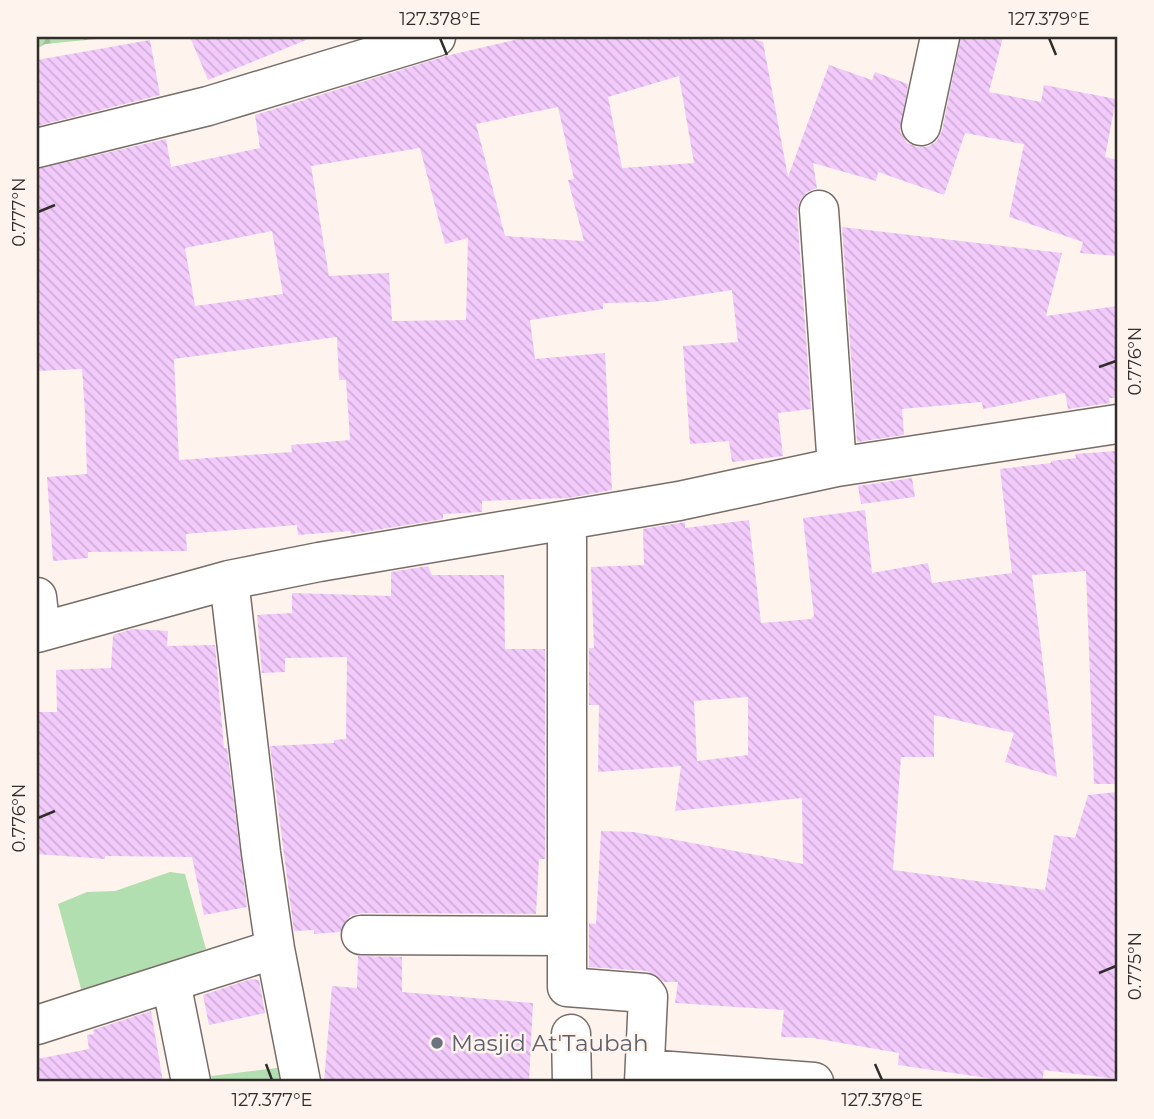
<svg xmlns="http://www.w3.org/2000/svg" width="1154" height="1119" viewBox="0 0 1154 1119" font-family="Montserrat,sans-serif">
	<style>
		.green { fill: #b2dfaf }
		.forest { fill: url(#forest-firs) }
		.building { fill: url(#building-back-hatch); fill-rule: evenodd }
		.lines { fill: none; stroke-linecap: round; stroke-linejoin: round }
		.minor-casing { stroke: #776d68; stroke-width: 41 }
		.minor { stroke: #fff; stroke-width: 38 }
		.ticks { fill: none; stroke: #312d2b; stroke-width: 2.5 }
		.worship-dot { fill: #6b7280; stroke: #fef3ed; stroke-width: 2.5 }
		.labels { text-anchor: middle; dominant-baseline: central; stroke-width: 5; stroke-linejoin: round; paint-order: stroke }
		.worship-label { font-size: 23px; fill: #5b616d; stroke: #fef3ed; text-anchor: start }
		.neatline { fill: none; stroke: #312d2b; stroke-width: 2.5 }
		.ticks-label { font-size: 18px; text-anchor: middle; fill: #312d2b }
	</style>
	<defs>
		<pattern id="forest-firs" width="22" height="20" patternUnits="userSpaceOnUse" patternTransform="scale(1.75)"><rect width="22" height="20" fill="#b2dfaf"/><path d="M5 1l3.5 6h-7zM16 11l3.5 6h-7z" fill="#9ac097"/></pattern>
		<pattern id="building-back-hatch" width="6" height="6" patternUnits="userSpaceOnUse" patternTransform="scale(1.75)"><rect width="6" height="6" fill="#f2cafb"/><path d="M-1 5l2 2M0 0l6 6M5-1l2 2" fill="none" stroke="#d0aed7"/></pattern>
	</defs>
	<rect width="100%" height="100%" fill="#fef3ed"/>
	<path class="green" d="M 170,872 L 185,874 L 206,949 L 83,996 L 58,904 L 87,892 L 115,891 Z
		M 293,1066 L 296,1082 L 213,1082 L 211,1076 Z"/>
	<path class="forest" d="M 37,37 L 97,37 L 97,39 L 45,44 L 37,49 Z"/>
	<path class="building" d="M 190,37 L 311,37 L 311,38 L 208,80 Z
		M 527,37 L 747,37 L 763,42 L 788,177 L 829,65 L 872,80 L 875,72 L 908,84 L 900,132 L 907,143 L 917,147 L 927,147 L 937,141 L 942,131 L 961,37 L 1003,37 L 989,92 L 1041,102 L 1044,85 L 1116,99 L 1105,157 L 1117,160 L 1117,256 L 1080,253 L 1083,242 L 1009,217 L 1024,144 L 965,133 L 944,195 L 878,172 L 876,181 L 813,163 L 817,188 L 807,192 L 800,200 L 797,212 L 811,409 L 778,413 L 783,456 L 732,462 L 729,441 L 690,444 L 683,346 L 738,342 L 732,290 L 653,302 L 603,303 L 603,309 L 530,320 L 535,359 L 605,353 L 612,490 L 568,498 L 482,501 L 482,512 L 443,514 L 443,519 L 351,534 L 350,531 L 298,535 L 297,525 L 186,534 L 187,551 L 88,552 L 88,558 L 53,561 L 47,477 L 87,474 L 85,413 L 82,369 L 37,371 L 37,169 L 166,139 L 171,167 L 260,148 L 255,115 L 446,56 ZM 679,76 L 694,163 L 622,168 L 608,97 ZM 558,107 L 574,179 L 568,180 L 584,241 L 505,236 L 476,124 ZM 420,148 L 445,244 L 468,238 L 466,320 L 392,321 L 389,273 L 329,276 L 311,166 ZM 272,231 L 283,294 L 195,306 L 185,248 ZM 337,337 L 339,380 L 346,380 L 350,440 L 291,445 L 292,452 L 179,460 L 174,359 Z
		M 150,40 L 160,95 L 37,126 L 37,60 Z
		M 842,227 L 1062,253 L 1046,316 L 1117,306 L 1117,398 L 1109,398 L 1110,403 L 1068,409 L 1065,393 L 983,409 L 982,402 L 902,409 L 904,435 L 857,442 Z
		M 1117,451 L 1117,784 L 1094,784 L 1086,571 L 1032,575 L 1057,777 L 1005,762 L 1014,733 L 934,715 L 934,757 L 901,757 L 893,870 L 1045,890 L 1054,835 L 1075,838 L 1088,795 L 1117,792 L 1117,1079 L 1044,1070 L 1042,1082 L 1015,1082 L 898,1065 L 899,1053 L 813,1038 L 781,1037 L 784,1010 L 675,1003 L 678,982 L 664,982 L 647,971 L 589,967 L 589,923 L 596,924 L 601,831 L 634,832 L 803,864 L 802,798 L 675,811 L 681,766 L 598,772 L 599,705 L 589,705 L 589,648 L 594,648 L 591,567 L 644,565 L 643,529 L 685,522 L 685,528 L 749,520 L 761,623 L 811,619 L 814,616 L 803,518 L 865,510 L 872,573 L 928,563 L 932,583 L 1012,573 L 1000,469 L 1051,463 L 1051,461 L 1076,458 L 1075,454 ZM 748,697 L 748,755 L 697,761 L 694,701 Z
		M 912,478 L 915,497 L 861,504 L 858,486 Z
		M 428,566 L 432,575 L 504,575 L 505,649 L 545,649 L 545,859 L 539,859 L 536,914 L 361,913 L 350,916 L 340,932 L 314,934 L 314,930 L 294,931 L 270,746 L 334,743 L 334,740 L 346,739 L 347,657 L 285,658 L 285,672 L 262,673 L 257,615 L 292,613 L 292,593 L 391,596 L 391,572 Z
		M 132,629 L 168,631 L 167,646 L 215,645 L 224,748 L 227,748 L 247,907 L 204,915 L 192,857 L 105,856 L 105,859 L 37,854 L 37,712 L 57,712 L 56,670 L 111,668 L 113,635 Z
		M 358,956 L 402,957 L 402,992 L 533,1003 L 529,1082 L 324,1082 L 332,986 L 357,988 Z
		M 251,979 L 259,980 L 265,1013 L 209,1025 L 203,995 Z
		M 151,1011 L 163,1082 L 37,1082 L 37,1059 L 89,1049 L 87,1035 L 94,1034 L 93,1030 Z"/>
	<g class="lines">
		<defs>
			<path id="minor" d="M 921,126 L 940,37
				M 37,148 L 208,106 L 436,37
				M 819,210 L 837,467
				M 567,521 L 567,987 L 645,993 L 648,997 L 644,1082
				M 229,580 L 261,853 L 275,949 L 301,1082
				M 37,597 L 41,632
				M 37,633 L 229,580 L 319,562 L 679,501 L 837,467 L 1117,424
				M 361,935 L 567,936
				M 171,982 L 275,949
				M 37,1025 L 171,982 L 191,1082
				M 571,1034 L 572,1082
				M 645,1069 L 814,1082"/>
		</defs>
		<use href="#minor" class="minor-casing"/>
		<use href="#minor" class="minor"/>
	</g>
	<path class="ticks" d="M 440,38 L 447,55M 1049,38 L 1056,55M 38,212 L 55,205M 1099,367 L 1116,361M 38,818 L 55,811M 1099,973 L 1116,966M 266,1064 L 272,1080M 875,1064 L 882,1080"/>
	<circle class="worship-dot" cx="437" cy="1043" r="7"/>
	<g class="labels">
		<g class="worship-label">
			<text x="451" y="1043">Masjid At'Taubah</text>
		</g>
	</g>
	<rect width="1154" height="1119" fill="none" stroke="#fef3ed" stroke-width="77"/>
	<rect x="38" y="38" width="1078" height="1042" class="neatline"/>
	<g class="ticks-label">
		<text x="440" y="25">127.378°E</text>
		<text x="1049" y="25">127.379°E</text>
		<text transform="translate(19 212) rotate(-90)" y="6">0.777°N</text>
		<text transform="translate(1135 361) rotate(-90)" y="6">0.776°N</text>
		<text transform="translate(19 818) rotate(-90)" y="6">0.776°N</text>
		<text transform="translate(1135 966) rotate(-90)" y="6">0.775°N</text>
		<text x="272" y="1106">127.377°E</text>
		<text x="882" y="1106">127.378°E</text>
	</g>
</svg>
